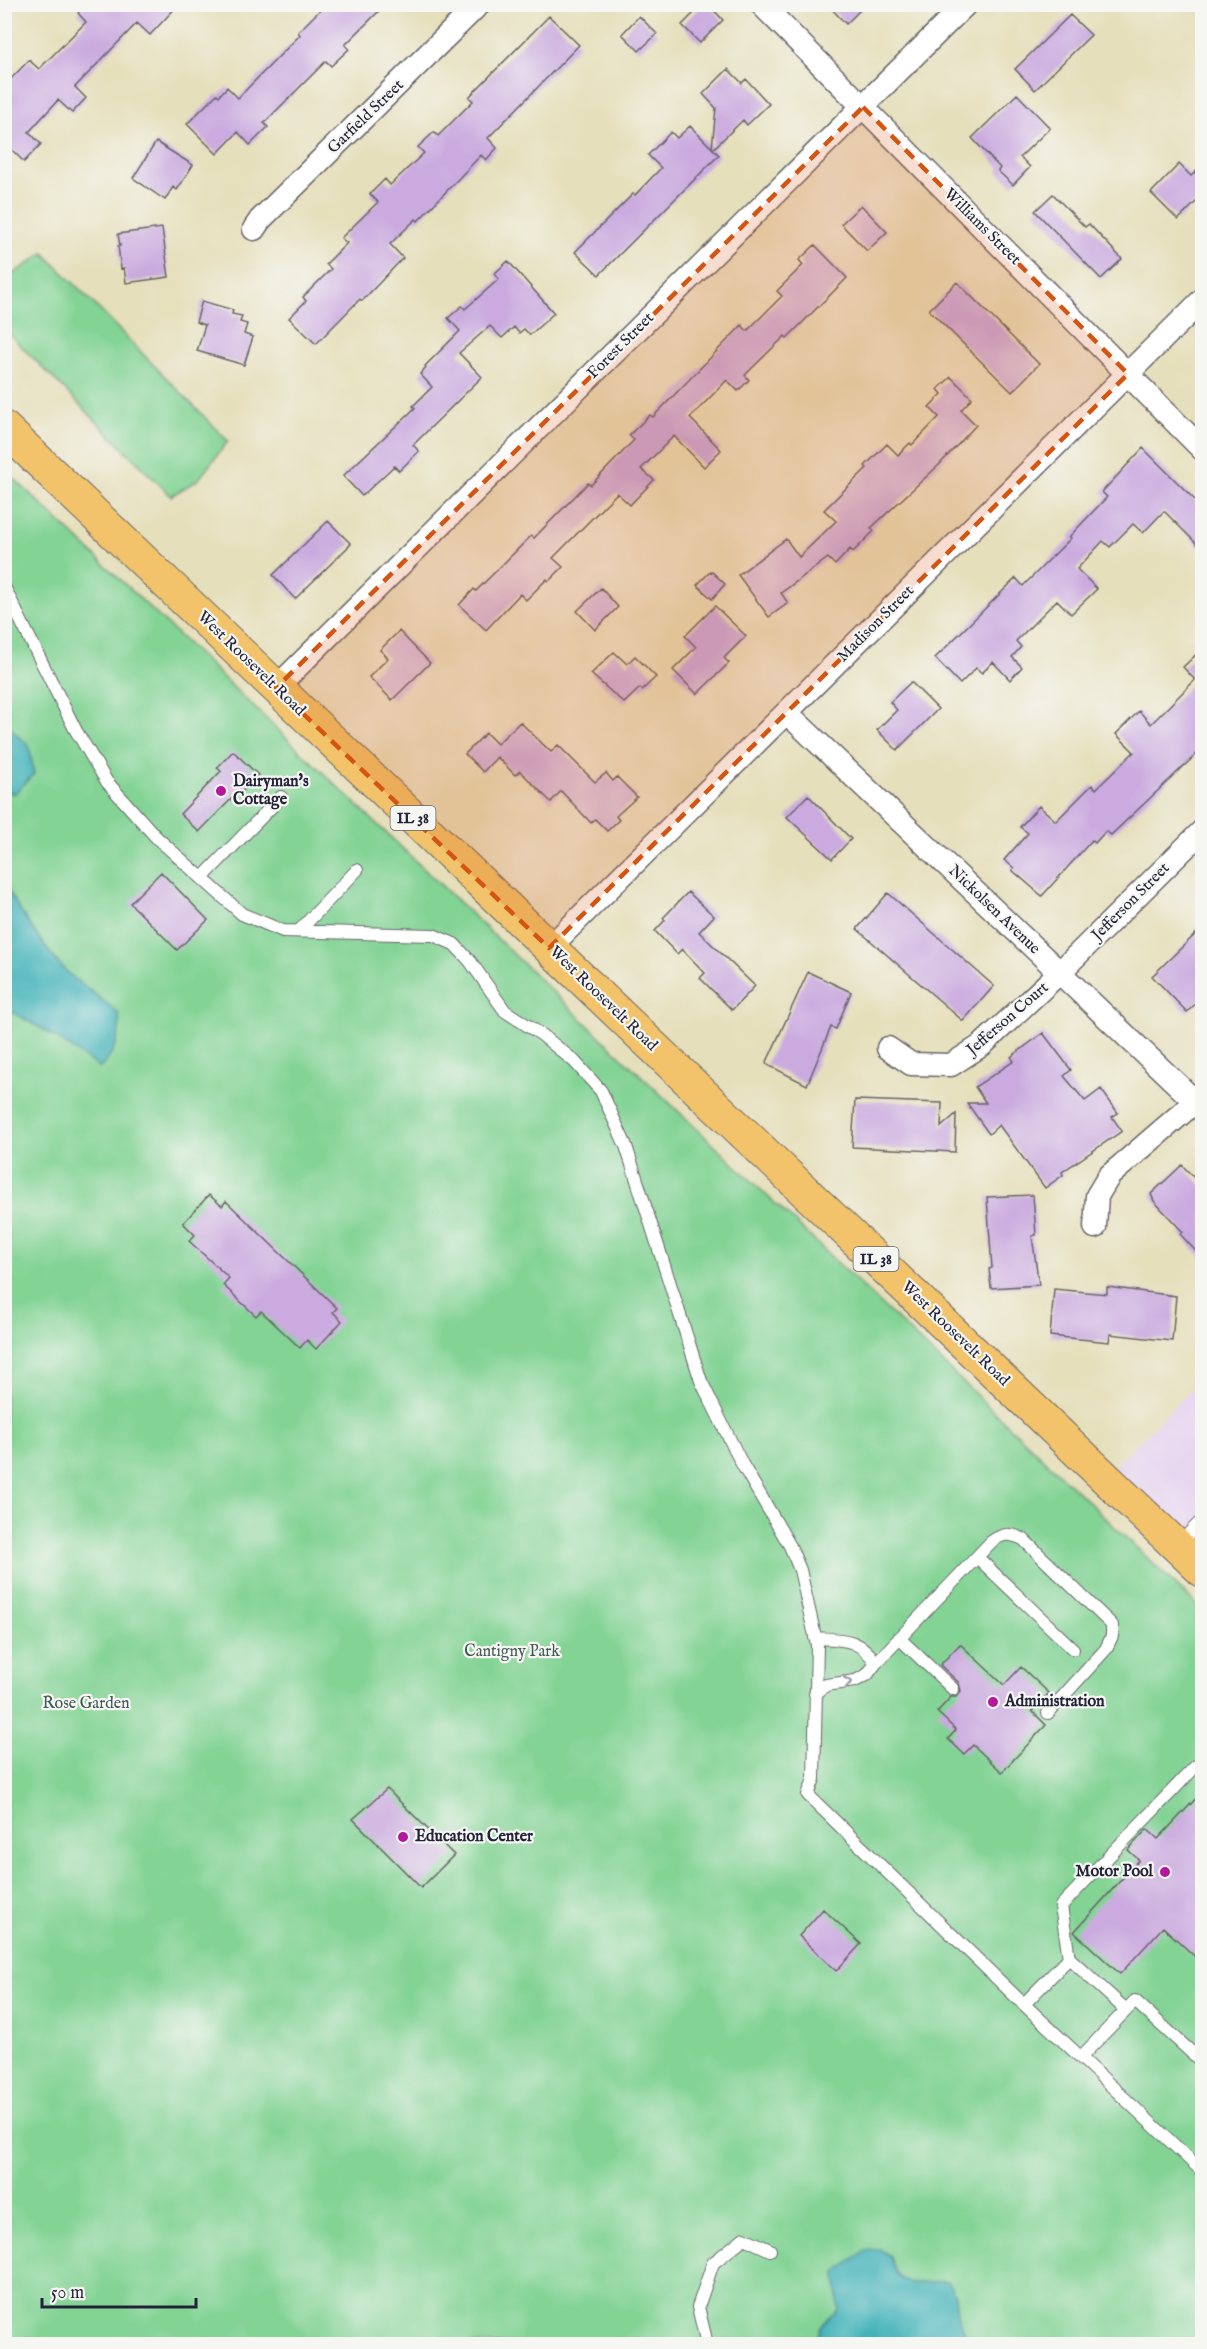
<svg xmlns="http://www.w3.org/2000/svg" width="1207" height="2349" viewBox="0 0 1207 2349" font-family="'IM FELL English',serif">
	<style>
		.built { fill: #e6d2f0 }
		.green { fill: #82d394; stroke: #527a68; stroke-width: 1.5 }
		.water { fill: #41b2b9; stroke: #326a7a; stroke-width: 1.5 }
		.building { fill: #caaadf }
		.lines { fill: none; stroke-linecap: round; stroke-linejoin: round }
		.lane-casing { stroke: #676468; stroke-width: 14 }
		.street-casing { stroke: #676468; stroke-width: 25 }
		.primary-casing { stroke: #676468; stroke-width: 35 }
		.lane { stroke: #fff; stroke-width: 12 }
		.street { stroke: #fff; stroke-width: 22 }
		.primary { stroke: #f2c36a; stroke-width: 33 }
		.oneway { stroke: #9c9ca7 }
		.marked { fill: #d45411; fill-opacity: 0.2; stroke: #d45411; stroke-width: 4.5; stroke-dasharray: 12 8; stroke-linejoin: round }
		.poi-dot { fill: #b5179e; stroke: #f6f6f2; stroke-width: 2 }
		.labels { text-anchor: middle; dominant-baseline: central; stroke-width: 4.5; stroke-linejoin: round; paint-order: stroke }
		.shield { fill: #f6f6f2; stroke: #626272; stroke-width: 1.5 }
		.shield-label { font-size: 15px; font-weight: bold; fill: #22223b }
		.street-label { font-size: 16px; fill: #22223b; stroke: #f6f6f2 }
		.poi-label { font-size: 16px; font-weight: bold; fill: #22223b; stroke: #f6f6f2; text-anchor: start }
		.park-label { font-size: 16px; fill: #3f5756; stroke: #f6f6f2 }
	</style>
	<rect width="100%" height="100%" fill="#f6f6f2"/>
	<filter id="ink" filterUnits="userSpaceOnUse"><feTurbulence type="fractalNoise" baseFrequency=".0167" numOctaves="2"/><feDisplacementMap in="SourceGraphic" scale="12" xChannelSelector="R" yChannelSelector="G"/><feConvolveMatrix kernelMatrix="1 2 1 2 8 2 1 2 1" color-interpolation-filters="sRGB"/></filter>
	<filter id="wash" filterUnits="userSpaceOnUse"><feTurbulence type="fractalNoise" baseFrequency=".008" numOctaves="4" result="noise"/><feDisplacementMap in="SourceGraphic" scale="24" xChannelSelector="R" yChannelSelector="G"/><feGaussianBlur stdDeviation="1.35" result="paint"/><feColorMatrix in="noise" values="0 0 0 0 0 0 0 0 0 0 0 0 0 0 0 0 0 1.4 0 .05"/><feComposite in="paint" operator="in"/></filter>
	<g filter="url(#wash)">
		<rect width="100%" height="100%" fill="#e6dfbb"/>
		<path class="built" d="M 1202,1379 L 1202,1548 L 1114,1466 Z"/>
		<path class="green" d="M 44,253 L 228,441 L 199,479 L 171,496 L 5,330 L 5,285 L 10,276 Z
			M 4,469 L 1202,1610 L 1202,2344 L 5,2344 Z"/>
		<path class="water" d="M 5,723 L 29,746 L 34,774 L 14,794 L 5,791 Z
			M 4,884 C 21,913 41,944 64,969 C 80,986 102,997 119,1014 C 121,1035 116,1053 100,1068 L 46,1031 L 5,1008 Z
			M 879,2249 L 890,2256 C 900,2297 918,2278 947,2282 C 961,2299 952,2306 960,2323 C 963,2331 969,2336 968,2344 L 816,2344 L 821,2326 L 839,2310 L 836,2273 L 865,2251 Z"/>
		<g id="blocks">
			<path class="building" d="M 86,4 L 179,4 L 150,35 L 137,23 L 75,87 L 86,98 L 72,113 L 58,100 L 29,132 L 41,144 L 24,162 L 4,142 L 4,86 L 29,60 L 39,69 L 86,22 L 78,13 Z
				M 326,4 L 386,4 L 345,45 L 349,49 L 331,66 L 326,61 L 264,123 L 268,127 L 250,145 L 238,132 L 217,154 L 187,124 L 217,94 L 219,96 L 227,87 L 238,98 L 300,35 L 298,32 Z
				M 703,4 L 708,4 L 723,20 L 700,43 L 682,25 Z
				M 827,4 L 866,4 L 846,24 Z
				M 1070,15 L 1091,35 L 1035,90 L 1015,69 Z
				M 549,16 L 579,45 L 488,138 L 497,148 L 486,160 L 481,155 L 418,221 L 416,219 L 390,244 L 403,258 L 362,301 L 360,299 L 316,344 L 289,318 L 306,301 L 303,297 L 331,269 L 326,264 L 347,243 L 341,238 L 378,202 L 370,194 L 385,179 L 390,185 L 424,153 L 418,147 L 434,132 L 438,136 L 473,101 L 469,97 Z
				M 639,16 L 657,34 L 639,51 L 622,34 Z
				M 728,69 L 742,83 L 746,79 L 769,104 L 747,125 L 743,120 L 713,149 L 719,155 L 599,275 L 575,252 L 633,194 L 635,195 L 661,168 L 648,155 L 671,132 L 677,138 L 690,126 L 712,148 L 716,108 L 703,94 Z
				M 1017,94 L 1050,128 L 1020,157 L 1030,167 L 1013,185 L 998,171 L 1000,168 L 972,138 Z
				M 156,142 L 193,165 L 177,190 L 173,187 L 165,200 L 133,178 Z
				M 1179,164 L 1191,176 L 1203,165 L 1203,195 L 1178,220 L 1151,193 Z
				M 1053,194 L 1085,227 L 1089,224 L 1122,259 L 1101,279 L 1035,211 Z
				M 861,205 L 887,232 L 867,251 L 841,224 Z
				M 162,228 L 169,277 L 126,283 L 124,268 L 121,269 L 118,246 L 120,246 L 118,234 Z
				M 815,245 L 847,278 L 787,338 L 785,336 L 745,375 L 749,380 L 738,391 L 727,380 L 690,418 L 721,450 L 704,467 L 674,436 L 641,469 L 654,480 L 630,505 L 617,493 L 553,558 L 563,567 L 549,581 L 547,579 L 526,600 L 520,594 L 486,630 L 459,605 L 474,589 L 476,591 L 531,536 L 534,538 L 588,483 L 591,485 L 634,440 L 629,435 L 650,415 L 653,417 L 742,325 L 747,331 L 782,296 L 777,291 L 803,265 L 799,260 Z
				M 508,261 L 554,313 L 530,335 L 524,329 L 519,333 L 514,327 L 502,338 L 490,326 L 459,353 L 482,377 L 413,445 L 419,451 L 399,471 L 394,466 L 362,496 L 343,476 L 415,408 L 413,406 L 432,387 L 420,374 L 426,367 L 425,366 L 460,331 L 448,318 L 462,306 L 465,309 L 499,279 L 494,274 Z
				M 957,282 L 1039,364 L 1012,392 L 929,310 Z
				M 202,301 L 233,310 L 232,314 L 242,316 L 240,322 L 247,324 L 244,334 L 253,337 L 244,365 L 197,351 L 205,325 L 196,322 Z
				M 951,377 L 972,398 L 961,410 L 976,425 L 940,464 L 871,528 L 874,531 L 853,552 L 850,549 L 835,565 L 828,558 L 781,593 L 788,603 L 769,617 L 738,575 L 786,539 L 799,557 L 836,521 L 824,510 L 867,468 L 865,466 L 887,444 L 898,455 L 910,443 L 912,445 L 939,417 L 929,407 L 942,394 L 938,389 Z
				M 1143,448 L 1203,508 L 1203,550 L 1164,511 L 1143,533 L 1133,524 L 1110,547 L 1103,541 L 1077,569 L 1097,589 L 1071,614 L 1057,600 L 1016,641 L 1021,647 L 1012,657 L 1022,667 L 1010,680 L 993,662 L 982,673 L 976,668 L 960,684 L 935,658 L 1016,578 L 1023,586 L 1071,538 L 1069,537 L 1107,497 L 1102,492 Z
				M 328,521 L 351,544 L 295,599 L 273,575 Z
				M 711,571 L 725,584 L 712,599 L 697,585 Z
				M 601,588 L 618,607 L 595,630 L 577,611 Z
				M 715,606 L 746,636 L 724,658 L 729,663 L 697,694 L 673,670 L 696,647 L 685,636 Z
				M 399,631 L 430,663 L 392,700 L 369,677 L 388,658 L 380,650 Z
				M 1203,648 L 1203,748 L 1111,835 L 1106,831 L 1095,843 L 1092,840 L 1042,896 L 1012,870 L 1014,868 L 1004,860 L 1028,833 L 1020,827 L 1039,806 L 1056,821 L 1092,785 L 1096,789 L 1134,752 L 1116,734 L 1139,711 L 1151,724 L 1195,680 L 1183,667 Z
				M 614,652 L 627,664 L 635,656 L 656,677 L 642,690 L 640,688 L 624,703 L 591,674 Z
				M 911,682 L 938,709 L 897,750 L 877,730 L 897,710 L 890,702 Z
				M 520,722 L 551,752 L 558,745 L 595,782 L 606,773 L 613,781 L 617,777 L 637,797 L 616,816 L 619,820 L 607,831 L 595,819 L 591,823 L 561,791 L 551,802 L 520,771 L 515,775 L 497,757 L 483,772 L 465,754 L 486,733 L 497,744 Z
				M 233,751 L 258,775 L 242,792 L 240,790 L 199,832 L 180,814 L 221,771 L 217,768 Z
				M 808,795 L 851,839 L 832,859 L 787,817 Z
				M 161,872 L 208,920 L 177,950 L 130,903 Z
				M 688,892 L 714,916 L 699,932 L 755,986 L 732,1010 L 700,978 L 705,973 L 682,949 L 677,954 L 655,931 L 665,920 L 663,918 Z
				M 888,893 L 994,986 L 963,1021 L 857,929 Z
				M 1203,927 L 1203,997 L 1187,1012 L 1152,976 Z
				M 808,972 L 851,992 L 836,1029 L 831,1027 L 807,1085 L 766,1064 Z
				M 1043,1033 L 1071,1070 L 1064,1076 L 1085,1101 L 1101,1089 L 1118,1113 L 1112,1117 L 1122,1131 L 1062,1172 L 1063,1175 L 1045,1188 L 999,1125 L 989,1134 L 967,1103 L 986,1103 L 975,1087 L 1014,1061 L 1011,1057 Z
				M 855,1100 L 942,1103 L 941,1127 L 956,1114 L 955,1152 L 852,1147 Z
				M 1182,1165 L 1203,1187 L 1203,1259 L 1180,1234 L 1183,1232 L 1154,1201 L 1151,1194 Z
				M 209,1195 L 222,1206 L 226,1201 L 337,1308 L 333,1312 L 342,1321 L 316,1349 L 307,1340 L 300,1348 L 261,1311 L 256,1316 L 223,1285 L 229,1278 L 189,1241 L 195,1235 L 183,1223 Z
				M 1033,1195 L 1036,1235 L 1032,1236 L 1039,1285 L 991,1288 L 989,1269 L 992,1268 L 987,1197 Z
				M 1107,1287 L 1176,1296 L 1172,1341 L 1110,1334 L 1109,1342 L 1050,1336 L 1054,1289 L 1107,1294 Z
				M 960,1644 L 1004,1685 L 1021,1667 L 1049,1693 L 1032,1711 L 1046,1725 L 1002,1772 L 973,1745 L 964,1754 L 948,1739 L 956,1730 L 937,1712 L 951,1697 L 956,1697 L 961,1691 L 959,1683 L 940,1665 Z
				M 387,1789 L 454,1855 L 421,1888 L 353,1819 Z
				M 1203,1791 L 1203,1964 L 1163,1927 L 1120,1974 L 1074,1932 L 1139,1860 L 1128,1850 L 1147,1829 L 1158,1839 Z
				M 823,1909 L 861,1944 L 836,1971 L 799,1936 Z"/>
		</g>
	</g>
	<g filter="url(#ink)">
		<use href="#blocks" fill-opacity="0" stroke="#676468" stroke-width="1.5"/>
		<g class="lines">
			<defs>
				<path id="lane" d="M 4,587 L 75,729 L 107,782 L 156,837 L 242,914 L 283,931 L 433,935 L 454,944 L 470,961 L 505,1011 L 542,1035 L 574,1061 L 601,1091 L 626,1146 L 701,1381 L 742,1464 L 790,1546 L 800,1570 L 817,1645 L 814,1779 L 808,1795 L 1014,1995 L 1202,2171
					M 202,878 L 281,797
					M 299,931 L 357,870
					M 1178,1545 L 1202,1520
					M 977,1557 L 1073,1649
					M 815,1638 C 842,1640 859,1637 876,1663
					M 899,1638 L 953,1689
					M 815,1694 L 826,1685 L 855,1681 L 867,1675 L 876,1663 L 991,1542 C 1003,1533 1009,1533 1023,1539 L 1112,1625 L 1112,1636 L 1106,1649 L 1048,1713
					M 1069,1958 L 1061,1906 L 1196,1766
					M 1024,2004 L 1069,1958 L 1126,2010
					M 1081,2057 L 1135,2001 L 1202,2062
					M 707,2344 L 698,2307 L 713,2263 L 744,2238 L 770,2250"/>
				<path id="street" d="M 761,4 L 1202,449
					M 254,229 L 260,220 L 479,4
					M 276,688 L 966,4
					M 787,713 L 1202,1108
					M 549,948 L 1202,300
					M 888,1048 L 911,1064 L 951,1065 L 982,1045 L 1060,972 L 1202,831
					M 1095,1227 L 1097,1196 L 1109,1176 L 1196,1101"/>
				<path id="primary" d="M 4,428 L 1202,1570"/>
			</defs>
			<use href="#lane" class="lane-casing"/>
			<use href="#street" class="street-casing"/>
			<use href="#primary" class="primary-casing"/>
			<use href="#lane" class="lane"/>
			<use href="#street" class="street"/>
			<use href="#primary" class="primary"/>
		</g>
		<defs><path id="oneway-chevron" d="M-2-3.5L2.5 0L-2 3.5" fill="none" stroke-width="1.6" stroke-linecap="round" stroke-linejoin="round" transform="scale(1.5)"/></defs>
		<use class="oneway" href="#oneway-chevron" transform="translate(848 1682) rotate(-10)"/>
	</g>
	<path class="marked" d="M 863,107 L 1128,374 L 549,948 L 276,688 Z"/>
	<g class="poi-dot">
		<circle cx="221" cy="791" r="6"/>
		<circle cx="993" cy="1702" r="6"/>
		<circle cx="403" cy="1837" r="6"/>
		<circle cx="1165" cy="1872" r="6"/>
	</g>
	<g class="labels">
		<g class="shield">
			<rect x="390.5" y="806" width="45" height="24" rx="4.5"/>
			<rect x="853.5" y="1247" width="45" height="24" rx="4.5"/>
		</g>
		<g class="shield-label">
			<text x="413" y="818">IL 38</text>
			<text x="876" y="1259">IL 38</text>
		</g>
		<g class="street-label">
			<text transform="translate(366 117) rotate(-44)">Garfield Street</text>
			<text transform="translate(982 227) rotate(45)">Williams Street</text>
			<text transform="translate(621 346) rotate(-45)">Forest Street</text>
			<text transform="translate(876 624) rotate(-45)">Madison Street</text>
			<text transform="translate(251 664) rotate(44)">West Roosevelt Road</text>
			<text transform="translate(1131 902) rotate(-45)">Jefferson Street</text>
			<text transform="translate(994 910) rotate(44)">Nickolsen Avenue</text>
			<text transform="translate(603 999) rotate(44)">West Roosevelt Road</text>
			<text transform="translate(1008 1019) rotate(-41)">Jefferson Court</text>
			<text transform="translate(955 1334) rotate(44)">West Roosevelt Road</text>
		</g>
		<g class="poi-label">
			<text x="233" y="782">Dairyman's<tspan x="233" dy="18">Cottage</tspan></text>
			<text x="1005" y="1702">Administration</text>
			<text x="415" y="1837">Education Center</text>
			<text x="1153" y="1872" text-anchor="end">Motor Pool</text>
		</g>
		<g class="park-label">
			<text x="512" y="1652">Cantigny Park</text>
			<text x="86" y="1704">Rose Garden</text>
		</g>
	</g>
	<rect width="1207" height="2349" fill="none" stroke="#f6f6f2" stroke-width="24"/>
	<path d="M42 2298v9h154v-9" fill="none" stroke="#22223b" stroke-width="3"/>
	<text x="51" y="2298" font-size="18" fill="#22223b" stroke="#f6f6f2" stroke-width="4.5" paint-order="stroke">50 m</text>
</svg>
